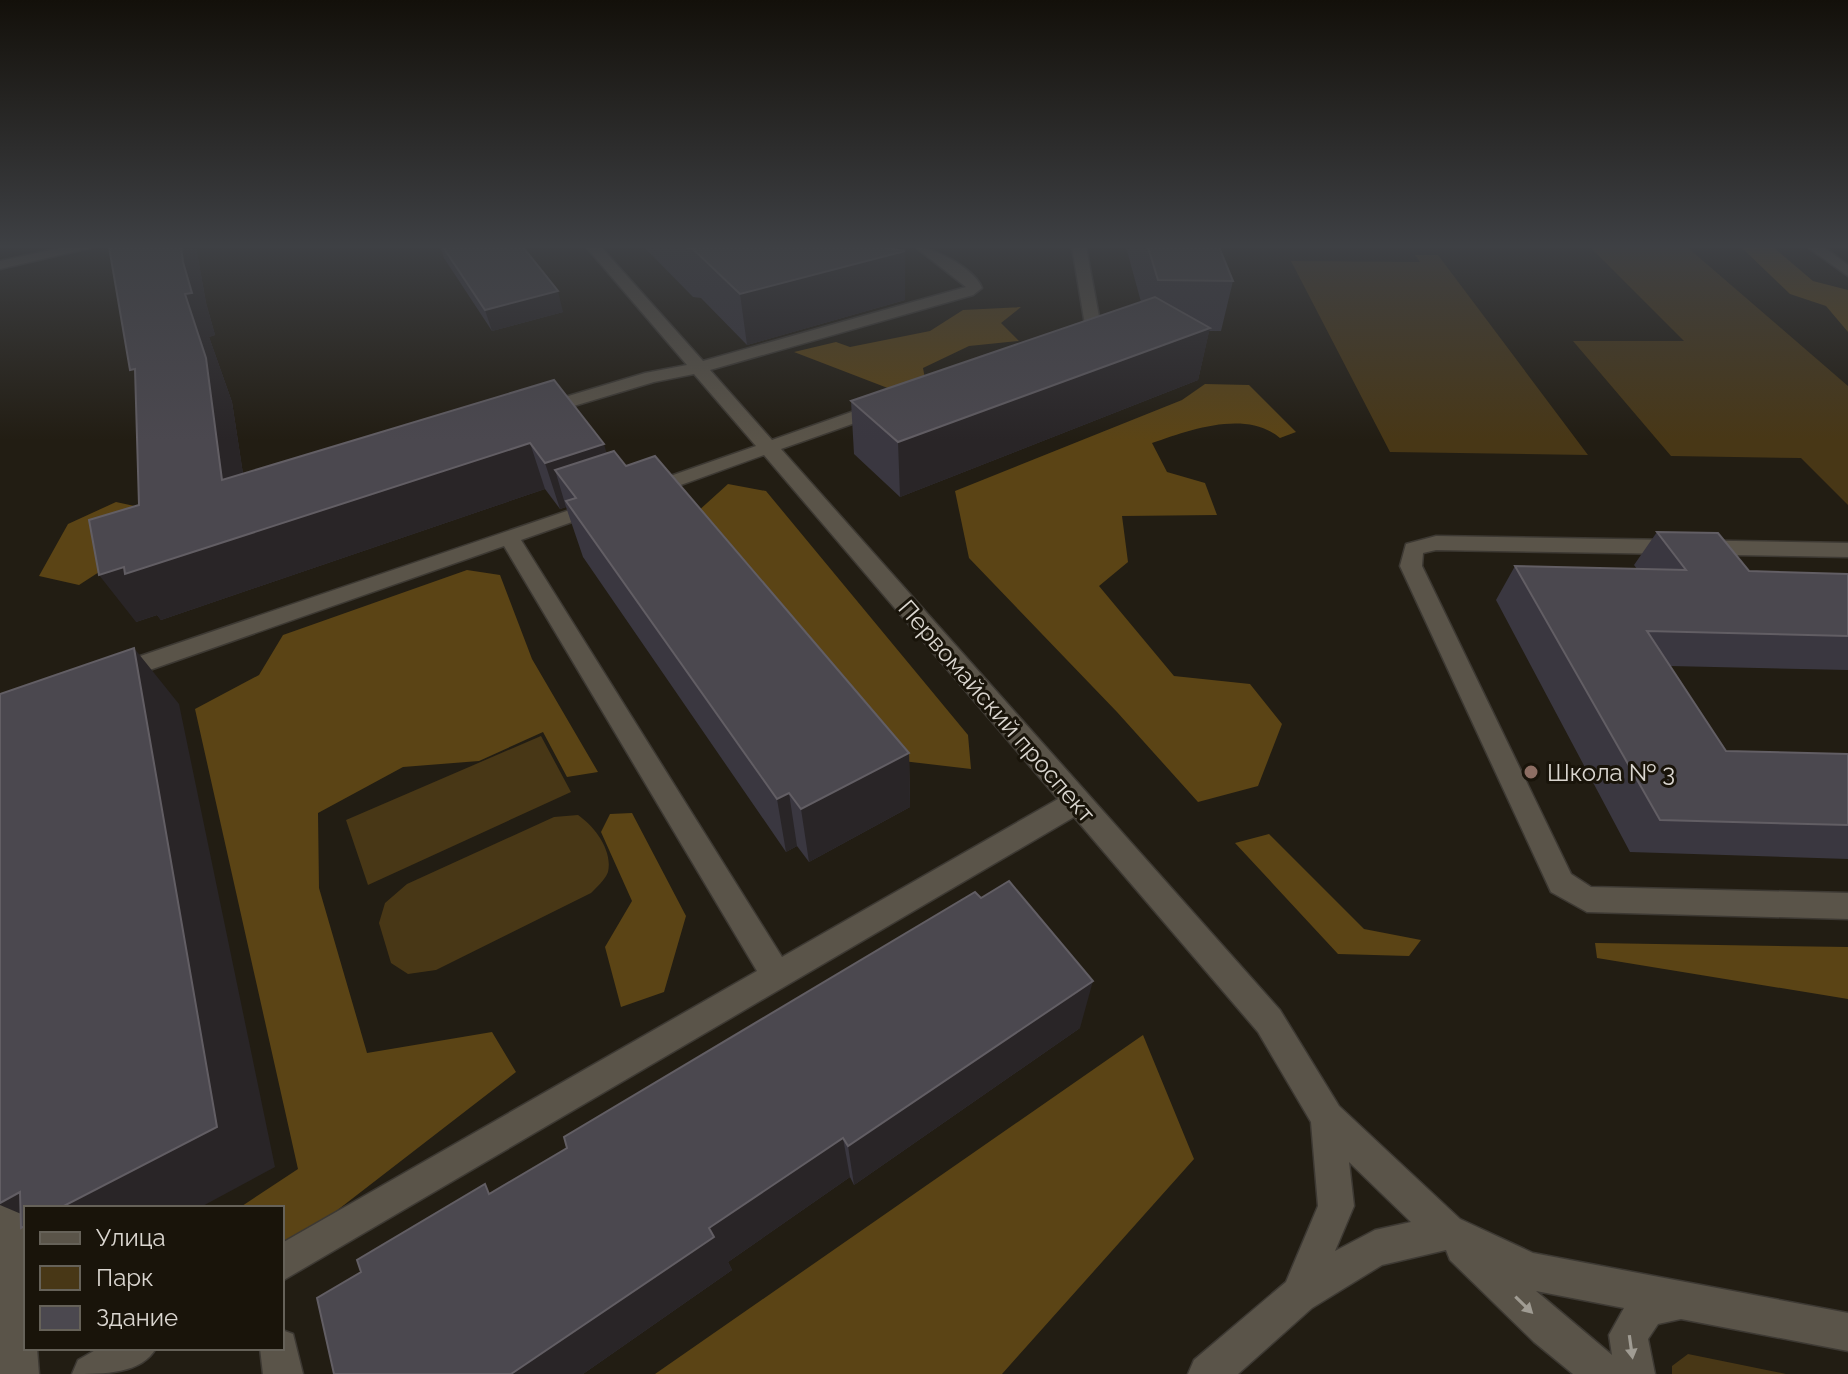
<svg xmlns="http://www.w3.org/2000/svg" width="1848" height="1374" viewBox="0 0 1848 1374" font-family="Raleway,sans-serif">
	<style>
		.green { fill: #483716 }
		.forest { fill: #5b4415 }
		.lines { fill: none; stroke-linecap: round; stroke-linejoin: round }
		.minor-casing { stroke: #3d3933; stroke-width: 3 }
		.minor { fill: #5a5449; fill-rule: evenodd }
		.wall { fill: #3a3740 }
		.shaded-wall { fill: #292527 }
		.building { fill: #4b484f; stroke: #625e64; stroke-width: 2 }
		.oneway { fill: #a09c93 }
		.education-dot { fill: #8d6e63; stroke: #19140a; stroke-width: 3 }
		.labels { text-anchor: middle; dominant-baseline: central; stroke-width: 6; stroke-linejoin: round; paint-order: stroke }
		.street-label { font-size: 24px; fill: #dad6d0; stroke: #19140a }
		.poi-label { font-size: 24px; fill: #dad6d0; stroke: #19140a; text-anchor: start }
	</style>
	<rect width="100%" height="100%" fill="#221d13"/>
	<path class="green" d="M 1590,247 L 1687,247 L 1848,386 L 1848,505 L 1801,458 L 1671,456 L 1573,341 L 1684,341 Z
		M 1415,255 L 1438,255 L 1588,455 L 1390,452 L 1291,261 L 1420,262 Z
		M 541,736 L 571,792 L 368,885 L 346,820 Z
		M 578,815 C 594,826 613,850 608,872 C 605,880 597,887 591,893 L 436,970 L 408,974 L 391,963 L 379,923 L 385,903 L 407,884 L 554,817 Z
		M 1688,1354 L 1786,1374 L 1672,1374 L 1672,1366 Z"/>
	<path class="forest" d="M 1741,247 L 1773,247 L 1813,281 L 1848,290 L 1848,332 L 1826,306 L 1790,294 Z
		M 1021,307 L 1001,323 L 1019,341 L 969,346 L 923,368 L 926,384 L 898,392 L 794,352 L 836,342 L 850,347 L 930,331 L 963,310 Z
		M 1205,384 L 1249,385 L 1296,432 L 1280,438 C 1246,409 1189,430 1152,443 L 1167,472 L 1205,483 L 1217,515 L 1122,516 L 1128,562 L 1099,586 L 1174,676 L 1250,684 L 1282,724 L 1258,786 L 1198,802 L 1117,712 L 969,558 L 955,491 L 1182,400 Z
		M 728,484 L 766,491 L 968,735 L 971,769 L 894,760 L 696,513 Z
		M 116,502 L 153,510 L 130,552 L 79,585 L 39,576 L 68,524 Z
		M 467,570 L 500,575 L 532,659 L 598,772 L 567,777 L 543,732 L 479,761 L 403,767 L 318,813 L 319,888 L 367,1053 L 492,1032 L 516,1072 L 300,1239 L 282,1249 L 282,1208 L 239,1208 L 298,1169 L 195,709 L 259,675 L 283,635 Z
		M 632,813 L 686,916 L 664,992 L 621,1007 L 605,947 L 632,901 L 601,832 L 610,814 Z
		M 1269,834 L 1364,929 L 1421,940 L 1409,956 L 1338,954 L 1235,843 Z
		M 1595,943 L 1848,947 L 1848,999 L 1597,958 Z
		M 1143,1035 L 1194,1159 L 1002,1374 L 655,1374 Z"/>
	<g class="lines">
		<defs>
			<path id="minor" d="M 65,247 L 94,247 L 0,269 L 0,261 Z
				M 586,247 L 601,247 L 703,361 L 966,287 L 915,247 C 934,247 975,269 982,288 L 973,295 L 710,370 L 772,440 L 877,403 L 889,403 L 892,407 L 889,411 L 781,449 L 1280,1010 L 1339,1106 L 1460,1219 L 1533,1253 L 1848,1313 L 1848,1351 L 1681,1319 L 1658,1324 L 1648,1339 L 1655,1374 L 1573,1374 L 1534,1342 L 1450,1260 L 1446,1250 L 1382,1265 L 1312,1308 L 1238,1374 L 1188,1374 L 1194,1360 L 1286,1282 L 1318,1206 L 1311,1122 L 1258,1032 L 1074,817 L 282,1281 L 282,1243 L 757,971 L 504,546 L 124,679 L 116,682 L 108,679 L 104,673 L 108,667 L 599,500 L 609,506 L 606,510 L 521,540 L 782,957 L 1058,799 L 764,455 L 653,495 L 639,495 L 636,491 L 639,487 L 756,446 L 694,374 L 654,382 L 547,414 L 535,414 L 532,410 L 535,406 L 645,373 L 687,365 ZM 1349,1162 L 1411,1222 L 1375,1230 L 1335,1251 L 1354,1206 ZM 1536,1291 L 1624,1308 L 1609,1335 L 1612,1355 Z
				M 1072,247 L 1086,247 L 1101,327 L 1072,346 L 1064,341 L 1085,325 Z
				M 1807,247 L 1824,247 L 1848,265 L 1848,276 Z
				M 1436,536 L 1848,543 L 1848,557 L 1436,550 L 1423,553 L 1422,566 L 1571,874 L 1591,887 L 1848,893 L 1848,919 L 1587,912 L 1551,892 L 1400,566 L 1406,544 Z
				M 11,1161 L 23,1166 L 28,1178 L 26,1348 L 37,1348 L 39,1374 L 0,1374 L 0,1165 Z
				M 282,1330 L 293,1334 L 303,1374 L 263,1374 L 260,1348 L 282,1348 Z
				M 99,1348 L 156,1348 C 142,1374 104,1374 72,1374 L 78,1360 Z"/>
		</defs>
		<use href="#minor" class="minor-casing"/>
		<use href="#minor" class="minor"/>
	</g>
	<path class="wall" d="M 109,247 L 196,247 L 206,303 L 215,335 L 209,337 L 232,402 L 243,474 L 554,380 L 607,453 L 626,466 L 909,753 L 910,807 L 809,862 L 797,846 L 786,852 L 583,557 L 566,507 L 560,509 L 545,489 L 161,620 L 157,615 L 136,622 L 139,505 L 136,379 Z
		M 440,247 L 523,247 L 563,312 L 492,331 L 444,258 Z
		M 644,247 L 905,247 L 905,300 L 747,345 L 701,298 L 693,297 Z
		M 1126,247 L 1219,247 L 1233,281 L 1221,331 L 1209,331 L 1198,380 L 900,497 L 854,454 L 851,401 L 1141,302 Z
		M 1657,532 L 1749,571 L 1848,574 L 1848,670 L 1670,666 L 1726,751 L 1848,754 L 1848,859 L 1630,852 L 1496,600 L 1515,566 L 1637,569 L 1634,565 Z
		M 1080,1028 L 854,1185 L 850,1177 L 728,1262 L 732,1270 L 583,1374 L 334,1374 L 493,1192 L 567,1148 Z"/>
	<path class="shaded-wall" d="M 181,247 L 196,247 L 206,303 L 215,335 L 209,337 L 232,402 L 251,526 L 222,480 L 185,294 Z
		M 886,247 L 905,247 L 905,300 L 747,345 L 740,294 Z
		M 558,291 L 563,312 L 492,331 L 485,310 Z
		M 1210,328 L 1198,380 L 900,497 L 898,442 Z
		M 530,443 L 545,489 L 161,620 L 157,615 L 136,622 L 99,575 Z
		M 604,444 L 617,489 L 576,498 L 555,470 L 566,507 L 560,509 L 545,463 Z
		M 134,648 L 179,704 L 275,1167 L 199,1208 L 60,1208 Z
		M 909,753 L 910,807 L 809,862 L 801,809 Z
		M 789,793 L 797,846 L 786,852 L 777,799 Z
		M 1093,981 L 1080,1028 L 854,1185 L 848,1146 Z
		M 843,1138 L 850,1177 L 728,1262 L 732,1270 L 583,1374 L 511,1374 L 709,1228 Z
		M 20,1192 L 26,1216 L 0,1205 L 0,1203 Z"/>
	<path class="building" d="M 109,247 L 181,247 L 183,262 L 192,293 L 185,294 L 206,358 L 222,480 L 554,380 L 604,444 L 545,463 L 530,443 L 125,574 L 124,567 L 99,575 L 89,520 L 139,505 L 135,369 L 130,370 Z
		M 443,247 L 523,247 L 558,291 L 485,310 Z
		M 684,247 L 886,247 L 886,248 L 905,251 L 740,294 L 693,249 Z
		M 1148,247 L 1219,247 L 1233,281 L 1158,280 Z
		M 1155,297 L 1210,328 L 898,442 L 851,401 Z
		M 614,451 L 626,466 L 655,456 L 909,753 L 801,809 L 789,793 L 777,799 L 566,501 L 576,498 L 555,470 Z
		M 1657,532 L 1718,533 L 1749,571 L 1848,574 L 1848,636 L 1647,631 L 1726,751 L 1848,754 L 1848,825 L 1660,820 L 1515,566 L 1686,570 Z
		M 134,648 L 217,1127 L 60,1208 L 26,1208 L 26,1225 L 21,1228 L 20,1192 L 0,1203 L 0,694 Z
		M 1009,881 L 1093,981 L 848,1146 L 843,1138 L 709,1228 L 714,1237 L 511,1374 L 334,1374 L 317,1298 L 361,1272 L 357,1260 L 485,1184 L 489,1194 L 567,1148 L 564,1137 L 975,892 L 981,898 Z"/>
	<defs><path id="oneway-solid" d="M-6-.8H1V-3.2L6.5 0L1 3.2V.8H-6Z" transform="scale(2)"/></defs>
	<g class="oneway">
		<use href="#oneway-solid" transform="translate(1524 1305) rotate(44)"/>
		<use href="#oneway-solid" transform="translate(1631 1347) rotate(82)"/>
	</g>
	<linearGradient id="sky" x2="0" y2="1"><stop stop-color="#13100a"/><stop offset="0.56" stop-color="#3e4044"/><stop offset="1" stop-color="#3e4044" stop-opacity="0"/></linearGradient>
	<rect width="1848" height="440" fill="url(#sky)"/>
	<circle class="education-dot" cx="1531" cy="772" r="8"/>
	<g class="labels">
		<g class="street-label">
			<text transform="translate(997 711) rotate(49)">Первомайский проспект</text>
		</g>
		<g class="poi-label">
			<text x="1547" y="772">Школа № 3</text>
		</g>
	</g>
	<rect x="24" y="1206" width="260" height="144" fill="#19140a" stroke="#666259" stroke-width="2"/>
	<rect x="40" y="1232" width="40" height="12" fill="#5a5449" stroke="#666259" stroke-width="2"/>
	<text x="96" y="1246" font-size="24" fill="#dad6d0">Улица</text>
	<rect x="40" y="1266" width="40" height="24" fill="#483716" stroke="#666259" stroke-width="2"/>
	<text x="96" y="1286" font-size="24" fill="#dad6d0">Парк</text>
	<rect x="40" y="1306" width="40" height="24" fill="#4b484f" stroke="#666259" stroke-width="2"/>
	<text x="96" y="1326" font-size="24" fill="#dad6d0">Здание</text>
</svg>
